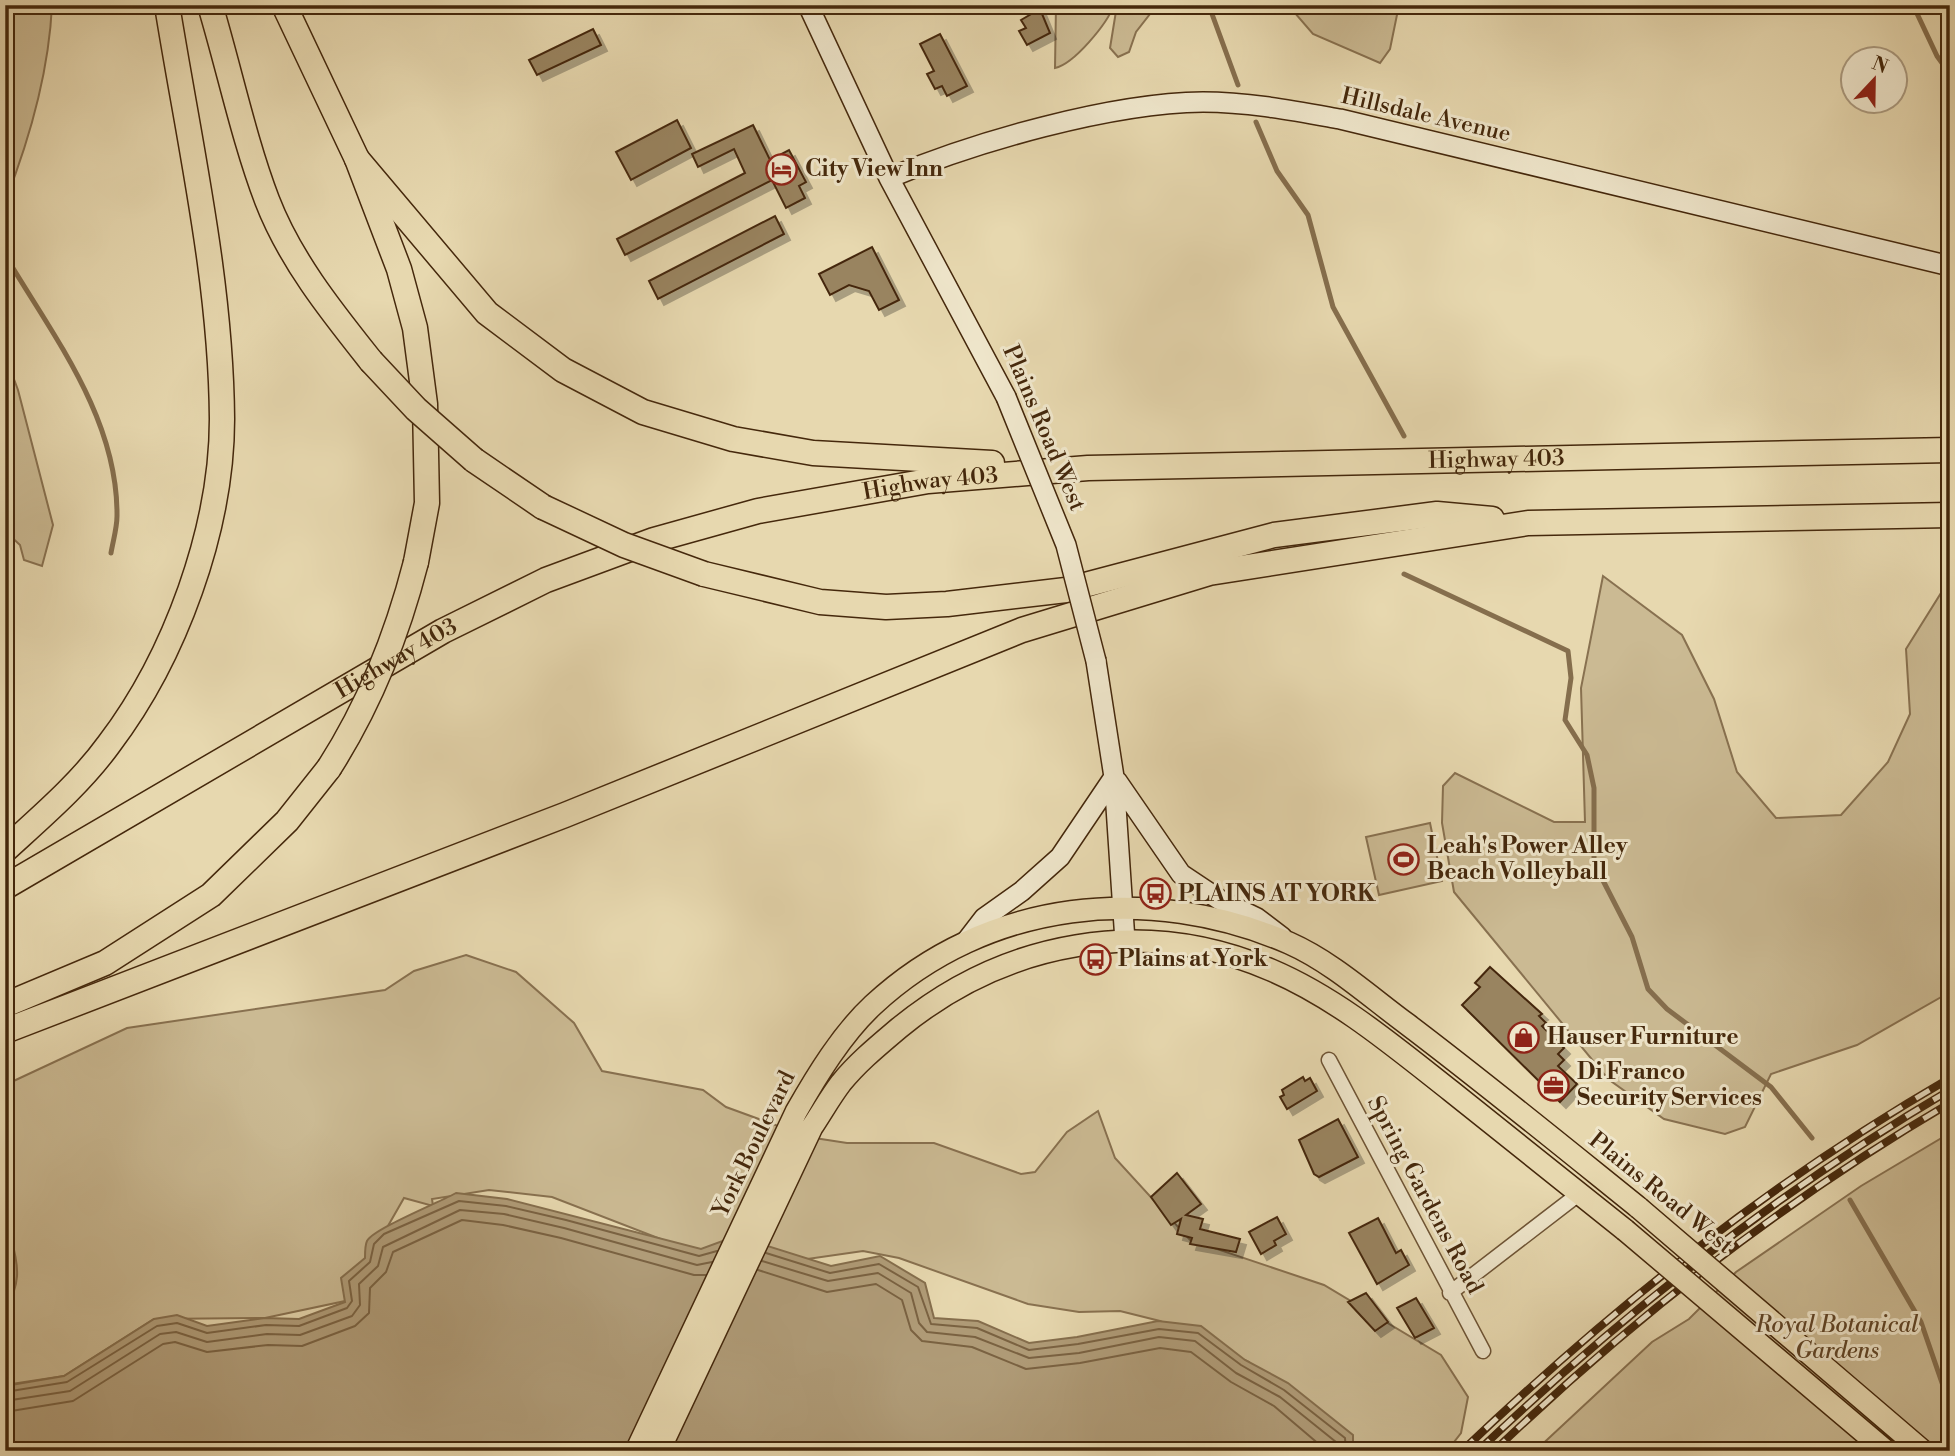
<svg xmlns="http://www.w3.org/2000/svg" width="1955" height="1456" viewBox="0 0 1955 1456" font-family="'Libre Bodoni',serif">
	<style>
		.green { fill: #cbba93; stroke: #887150; stroke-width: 2 }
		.water { fill: #b09c78; stroke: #856e4d; stroke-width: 2 }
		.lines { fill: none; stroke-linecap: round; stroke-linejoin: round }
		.shore { stroke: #7a6242; stroke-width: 2 }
		.stream { stroke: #856e4d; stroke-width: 5 }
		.building { fill: #998461; stroke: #45280c; stroke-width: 2; filter: url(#shadow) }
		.street-casing { stroke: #6e5435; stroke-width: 17 }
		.secondary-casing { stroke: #45280c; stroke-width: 22 }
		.primary-casing { stroke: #45280c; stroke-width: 24 }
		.highway-casing { stroke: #45280c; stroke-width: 27 }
		.street { stroke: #efe6cb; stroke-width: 14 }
		.secondary { stroke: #efe6cb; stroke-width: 19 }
		.primary { stroke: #e7d8af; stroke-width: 21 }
		.highway { stroke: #e7d8af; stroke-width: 24 }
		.rail-casing { stroke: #45280c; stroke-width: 8 }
		.rail { stroke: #efe6cb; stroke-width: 5; stroke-dasharray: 16; stroke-linecap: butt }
		.secondary-bridge-casing { stroke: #45280c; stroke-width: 22; stroke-linecap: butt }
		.primary-bridge-casing { stroke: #45280c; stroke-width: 24; stroke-linecap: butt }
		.highway-bridge-casing { stroke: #45280c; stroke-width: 27; stroke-linecap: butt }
		.secondary-bridge { stroke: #efe6cb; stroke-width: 19 }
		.primary-bridge { stroke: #e7d8af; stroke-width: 21 }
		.highway-bridge { stroke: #e7d8af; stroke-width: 24 }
		.labels { text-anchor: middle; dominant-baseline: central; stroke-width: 6; stroke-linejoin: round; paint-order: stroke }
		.street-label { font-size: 23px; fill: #45280c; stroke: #efe6cb }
		.poi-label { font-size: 23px; font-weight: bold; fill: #45280c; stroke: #efe6cb; text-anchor: start }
		.park-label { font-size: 23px; font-style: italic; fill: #604527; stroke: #efe6cb }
	</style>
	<defs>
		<filter id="shadow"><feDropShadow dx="6" dy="6" stdDeviation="0" flood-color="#0004"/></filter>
	</defs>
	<rect width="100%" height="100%" fill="#e7d8af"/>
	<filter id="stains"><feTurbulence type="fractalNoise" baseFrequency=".00286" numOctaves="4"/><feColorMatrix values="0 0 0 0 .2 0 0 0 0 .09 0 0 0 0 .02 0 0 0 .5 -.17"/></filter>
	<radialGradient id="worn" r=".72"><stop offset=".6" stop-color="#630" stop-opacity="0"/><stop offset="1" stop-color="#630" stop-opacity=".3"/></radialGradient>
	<path class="green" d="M 5,5 L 52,5 C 49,71 29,141 5,202 Z
		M 1056,5 L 1114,5 C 1107,24 1074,64 1055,68 Z
		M 1117,5 L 1157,5 L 1136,32 L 1129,52 L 1118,57 L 1110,48 Z
		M 1288,5 L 1399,5 L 1390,49 L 1380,63 L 1313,34 Z
		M 5,355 L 18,390 L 53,525 L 42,566 L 24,560 L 20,545 L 5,531 Z
		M 1603,576 L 1682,635 L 1714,699 L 1737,772 L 1776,818 L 1841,815 L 1888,762 L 1910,714 L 1906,649 L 1941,593 L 1950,596 L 1950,992 L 1857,1045 L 1771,1074 L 1745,1127 L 1725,1134 L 1664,1119 L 1608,1079 L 1454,892 L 1442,823 L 1443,786 L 1455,773 L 1554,822 L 1585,822 L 1581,688 Z
		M 1430,823 L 1442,881 L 1379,895 L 1366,837 Z
		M 466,955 L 516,972 L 574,1023 L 602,1071 L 703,1090 L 726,1107 L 808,1137 L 847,1143 L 934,1143 L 1021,1174 L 1035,1172 L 1067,1132 L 1098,1111 L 1115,1158 L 1190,1240 L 1324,1285 L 1441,1355 L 1468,1397 L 1461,1433 L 1447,1451 L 1315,1451 L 1249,1362 L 1160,1321 L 1120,1311 L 1079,1312 L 1028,1304 L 899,1258 L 863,1251 L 738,1269 L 552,1197 L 489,1190 L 432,1199 L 433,1206 L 404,1198 L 345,1301 L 265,1318 L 154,1319 L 64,1376 L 5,1385 L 5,1085 L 127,1028 L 385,990 L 414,971 Z
		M 1950,1133 L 1950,1451 L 1535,1451 L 1652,1342 L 1689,1319 L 1736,1272 L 1861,1186 Z"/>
	<path class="water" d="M 456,1193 L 507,1199 L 701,1249 L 736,1236 L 831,1266 L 880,1256 L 925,1283 L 934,1318 L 978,1321 L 1029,1343 L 1077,1337 L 1158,1321 L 1201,1326 L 1245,1360 L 1288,1383 L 1353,1435 L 1353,1451 L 5,1451 L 5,1386 L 64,1376 L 154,1319 L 177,1315 L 207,1326 L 265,1318 L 299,1319 L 345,1302 L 341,1278 L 365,1258 C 365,1253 365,1245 367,1241 C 373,1229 440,1202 456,1193 Z
		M 5,1238 L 11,1238 C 20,1270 20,1283 5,1313 Z"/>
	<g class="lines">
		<path class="shore" d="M 766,1253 L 830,1273 L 879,1264 L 918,1287 L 931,1324 L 977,1328 L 1029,1350 L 1078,1344 L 1159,1329 L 1198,1333 L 1241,1365 L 1284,1390 L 1345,1438 L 1346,1451
			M 762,1261 L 828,1281 L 878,1273 L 911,1293 L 919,1323 L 927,1332 L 975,1337 L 1029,1358 L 1079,1353 L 1159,1337 L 1195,1341 L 1236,1373 L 1280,1397 L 1336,1442 L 1337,1451
			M 758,1270 L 827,1292 L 876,1284 L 902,1300 L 911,1330 L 922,1341 L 972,1347 L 1026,1369 L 1080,1363 L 1160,1348 L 1191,1352 L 1231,1382 L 1274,1406 L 1327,1451
			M 5,1392 L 67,1382 L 157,1326 L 177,1323 L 207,1333 L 266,1325 L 299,1326 L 347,1308 L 352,1301 L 349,1281 L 370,1262 L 374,1244 L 384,1234 L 459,1201 L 506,1206 L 566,1220 L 699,1256 L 717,1251
			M 5,1401 L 70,1391 L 160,1334 L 176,1332 L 207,1342 L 267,1334 L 300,1335 L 352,1316 L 360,1305 L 359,1284 L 378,1266 L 383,1247 L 460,1210 L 504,1214 L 564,1228 L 697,1265 L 712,1262
			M 5,1412 L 73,1401 L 163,1344 L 175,1342 L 207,1352 L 268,1345 L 302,1346 L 355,1326 L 369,1313 L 370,1288 L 386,1272 L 393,1252 L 462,1220 L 503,1225 L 561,1238 L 694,1275 L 706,1275"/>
		<path class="stream" d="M 1212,5 L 1212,14 L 1238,85
			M 1913,5 L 1937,56 L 1950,74
			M 1256,122 L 1277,171 L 1308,215 L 1333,307 L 1404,436
			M 5,255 C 53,336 118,418 117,516 C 117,528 113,541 111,553
			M 1404,574 L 1568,651 L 1571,678 L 1565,720 L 1587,755 L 1594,788 L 1594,863 L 1632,937 L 1648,989 L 1667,1009 L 1771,1087 L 1812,1138
			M 1850,1200 L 1921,1322 L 1950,1406"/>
	</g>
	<path class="building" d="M 1040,9 L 1050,33 L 1027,45 L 1019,31 L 1026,28 L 1021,20 Z
		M 593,29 L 601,45 L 537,75 L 529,60 Z
		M 940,34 L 967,86 L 947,96 L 942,86 L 935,89 L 927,74 L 934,71 L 920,44 Z
		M 677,120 L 691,148 L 631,180 L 616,152 Z
		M 753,125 L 770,160 L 789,150 L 806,182 L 799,186 L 805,198 L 786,208 L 772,180 L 625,255 L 617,239 L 745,173 L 734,149 L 698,167 L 692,154 Z
		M 775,216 L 784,234 L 658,299 L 649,281 Z
		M 872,247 L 899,300 L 879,310 L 869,291 L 849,285 L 830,295 L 819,274 Z
		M 1490,967 L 1542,1014 L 1539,1016 L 1546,1023 L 1542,1026 L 1564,1048 L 1558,1054 L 1564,1060 L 1558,1066 L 1577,1084 L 1560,1102 L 1462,1005 L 1480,987 L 1475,983 Z
		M 1303,1077 L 1305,1081 L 1310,1078 L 1317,1091 L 1287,1109 L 1280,1097 L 1284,1095 L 1282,1090 Z
		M 1338,1119 L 1358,1157 L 1319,1177 L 1314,1174 L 1299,1140 Z
		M 1177,1173 L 1201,1204 L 1186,1215 L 1203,1219 L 1200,1229 L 1240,1239 L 1236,1252 L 1190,1244 L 1192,1238 L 1177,1234 L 1181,1219 L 1171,1225 L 1151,1197 Z
		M 1277,1217 L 1286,1234 L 1274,1241 L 1276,1245 L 1261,1254 L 1249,1232 Z
		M 1378,1218 L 1396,1253 L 1401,1250 L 1409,1265 L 1377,1284 L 1349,1233 Z
		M 1366,1293 L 1388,1322 L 1375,1331 L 1348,1302 Z
		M 1416,1298 L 1434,1328 L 1415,1338 L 1397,1308 Z"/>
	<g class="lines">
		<defs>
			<path id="street" d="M 1329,1060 L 1483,1351
				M 1450,1293 L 1580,1193"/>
			<path id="secondary" d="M 808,5 L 889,178 L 1006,397
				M 889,178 C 975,142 1110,103 1203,102 C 1249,102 1295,111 1340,119 L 1950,266
				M 1096,661 L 1114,777 L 1125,941
				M 1117,781 L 1181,874 L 1220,900 L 1257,918 L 1282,937
				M 964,944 L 984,918 L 1022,891 L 1060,857 L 1114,777"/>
			<path id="primary" d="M 636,1451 L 796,1112 C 817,1075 842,1034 873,1005 C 987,899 1149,883 1289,943 C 1332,962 1369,996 1407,1024 C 1485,1083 1562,1146 1639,1208
				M 659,1451 L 812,1127 C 822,1112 831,1096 841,1083 C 858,1062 879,1045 899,1028 C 1005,941 1143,915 1271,970 C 1337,998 1395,1047 1451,1091 C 1509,1137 1567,1183 1625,1230"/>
			<g id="highway">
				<path d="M 210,5 C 229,68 244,140 267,200 C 290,260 332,312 371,361"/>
				<path d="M 284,5 L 357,159 L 399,269 L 415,328 L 425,404 L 427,503 L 416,562"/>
				<path d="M 357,159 L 487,313 L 563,370 L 643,412 L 733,439 L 813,453 L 992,463"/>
				<path d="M 474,460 L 543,507"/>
				<path d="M 704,574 L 820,602 L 886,607 L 947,604 L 1066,590 L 1274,535 L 1437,514 L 1492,519"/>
				<path d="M 5,850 C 41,817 80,784 109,744 C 175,657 222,529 222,419 C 221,280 189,142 167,5"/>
				<path id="s1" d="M 5,887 L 443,631 L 546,580 L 654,540 L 758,511 L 928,481 L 1088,468 L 1950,450"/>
				<path d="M 5,1005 L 105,963 L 211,895 L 287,821 L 329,768"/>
				<path d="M 5,1031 L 565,815 L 1022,630 L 1209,573 L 1528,523 L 1950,515"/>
			</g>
		</defs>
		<use href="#street" class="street-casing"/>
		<use href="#secondary" class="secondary-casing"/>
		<use href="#primary" class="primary-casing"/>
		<use href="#highway" class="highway-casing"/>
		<use href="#street" class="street"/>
		<use href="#secondary" class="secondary"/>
		<use href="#primary" class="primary"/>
		<use href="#highway" class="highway"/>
		<defs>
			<path id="rail" d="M 1462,1451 C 1613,1307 1769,1183 1950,1078
				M 1478,1451 C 1623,1313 1777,1192 1950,1090
				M 1494,1451 C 1633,1318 1783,1201 1950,1103"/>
		</defs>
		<use href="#rail" class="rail-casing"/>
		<use href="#rail" class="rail"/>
		<defs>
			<path id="secondary-bridge" d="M 1006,397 L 1066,545 L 1096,661"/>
			<path id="primary-bridge" d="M 1639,1208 L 1923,1451
				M 1625,1230 L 1886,1451"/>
			<path id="highway-bridge" d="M 371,361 L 416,409 L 474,460
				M 543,507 L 624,545 L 704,574
				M 329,768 C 370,704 397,636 416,562"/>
		</defs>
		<use href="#secondary-bridge" class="secondary-bridge-casing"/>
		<use href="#primary-bridge" class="primary-bridge-casing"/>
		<use href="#highway-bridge" class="highway-bridge-casing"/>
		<use href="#secondary-bridge" class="secondary-bridge"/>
		<use href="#primary-bridge" class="primary-bridge"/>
		<use href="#highway-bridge" class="highway-bridge"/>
	</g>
	<defs>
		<symbol id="hotel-ring" viewBox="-11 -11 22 22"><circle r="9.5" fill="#efe6cb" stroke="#8f2418" stroke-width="1.5"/><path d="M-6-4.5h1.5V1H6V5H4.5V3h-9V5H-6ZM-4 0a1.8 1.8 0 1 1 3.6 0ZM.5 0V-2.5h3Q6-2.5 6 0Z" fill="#8f2418"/></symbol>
		<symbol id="stadium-ring" viewBox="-11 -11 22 22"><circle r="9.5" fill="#efe6cb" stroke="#8f2418" stroke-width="1.5"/><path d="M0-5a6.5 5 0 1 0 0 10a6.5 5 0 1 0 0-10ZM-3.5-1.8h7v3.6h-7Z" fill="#8f2418"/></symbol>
		<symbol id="bus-ring" viewBox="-11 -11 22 22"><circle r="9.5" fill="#efe6cb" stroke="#8f2418" stroke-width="1.5"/><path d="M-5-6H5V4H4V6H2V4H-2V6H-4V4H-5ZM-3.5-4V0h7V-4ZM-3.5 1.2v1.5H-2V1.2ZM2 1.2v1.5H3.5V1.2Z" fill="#8f2418"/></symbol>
		<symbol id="shop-ring" viewBox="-11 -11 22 22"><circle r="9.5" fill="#efe6cb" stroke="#8f2418" stroke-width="1.5"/><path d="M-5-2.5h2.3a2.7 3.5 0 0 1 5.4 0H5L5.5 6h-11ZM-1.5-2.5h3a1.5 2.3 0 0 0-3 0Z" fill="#8f2418"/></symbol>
		<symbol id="office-ring" viewBox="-11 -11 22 22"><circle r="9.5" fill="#efe6cb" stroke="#8f2418" stroke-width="1.5"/><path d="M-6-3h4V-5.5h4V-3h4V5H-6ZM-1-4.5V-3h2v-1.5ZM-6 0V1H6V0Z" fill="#8f2418"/></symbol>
	</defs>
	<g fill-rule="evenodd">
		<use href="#hotel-ring" x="764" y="152" width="35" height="35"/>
		<use href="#stadium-ring" x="1386" y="842" width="35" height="35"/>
		<use href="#bus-ring" x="1138" y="876" width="35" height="35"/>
		<use href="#bus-ring" x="1078" y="942" width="35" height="35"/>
		<use href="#shop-ring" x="1506" y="1020" width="35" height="35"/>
		<use href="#office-ring" x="1536" y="1068" width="35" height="35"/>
	</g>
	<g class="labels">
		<g class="street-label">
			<text transform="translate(1426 115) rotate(13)">Hillsdale Avenue</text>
			<text transform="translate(1044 428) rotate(67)">Plains Road West</text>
			<text stroke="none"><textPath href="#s1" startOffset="1587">Highway 403</textPath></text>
			<text stroke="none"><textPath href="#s1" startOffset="1020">Highway 403</textPath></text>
			<text stroke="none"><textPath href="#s1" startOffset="453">Highway 403</textPath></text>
			<text transform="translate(754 1144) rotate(-64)">York Boulevard</text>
			<text transform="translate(1661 1193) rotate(39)">Plains Road West</text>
			<text transform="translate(1425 1195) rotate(62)">Spring Gardens Road</text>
		</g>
		<g class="poi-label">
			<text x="805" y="169">City View Inn</text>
			<text x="1427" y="846">Leah's Power Alley<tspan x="1427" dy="26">Beach Volleyball</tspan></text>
			<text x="1178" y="894">PLAINS AT YORK</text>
			<text x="1118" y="959">Plains at York</text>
			<text x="1547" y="1037">Hauser Furniture</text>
			<text x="1577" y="1072">Di Franco<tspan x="1577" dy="26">Security Services</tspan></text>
		</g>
		<g class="park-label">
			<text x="1837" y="1325">Royal Botanical<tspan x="1837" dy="26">Gardens</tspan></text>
		</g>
	</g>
	<rect width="1955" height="1456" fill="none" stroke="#e7d8af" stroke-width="28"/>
	<rect x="7" y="7" width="1941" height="1442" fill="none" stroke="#45280c" stroke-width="3.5"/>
	<rect x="14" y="14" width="1927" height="1428" fill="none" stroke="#45280c" stroke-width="2"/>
	<g transform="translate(1874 80) rotate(22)"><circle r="33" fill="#efe6cb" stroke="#ab9a7f" stroke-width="2"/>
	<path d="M0-5L12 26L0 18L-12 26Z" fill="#8f2418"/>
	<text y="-10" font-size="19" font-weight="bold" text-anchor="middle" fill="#45280c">N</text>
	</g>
	<rect width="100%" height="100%" filter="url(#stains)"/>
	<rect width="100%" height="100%" fill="url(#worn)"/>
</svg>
